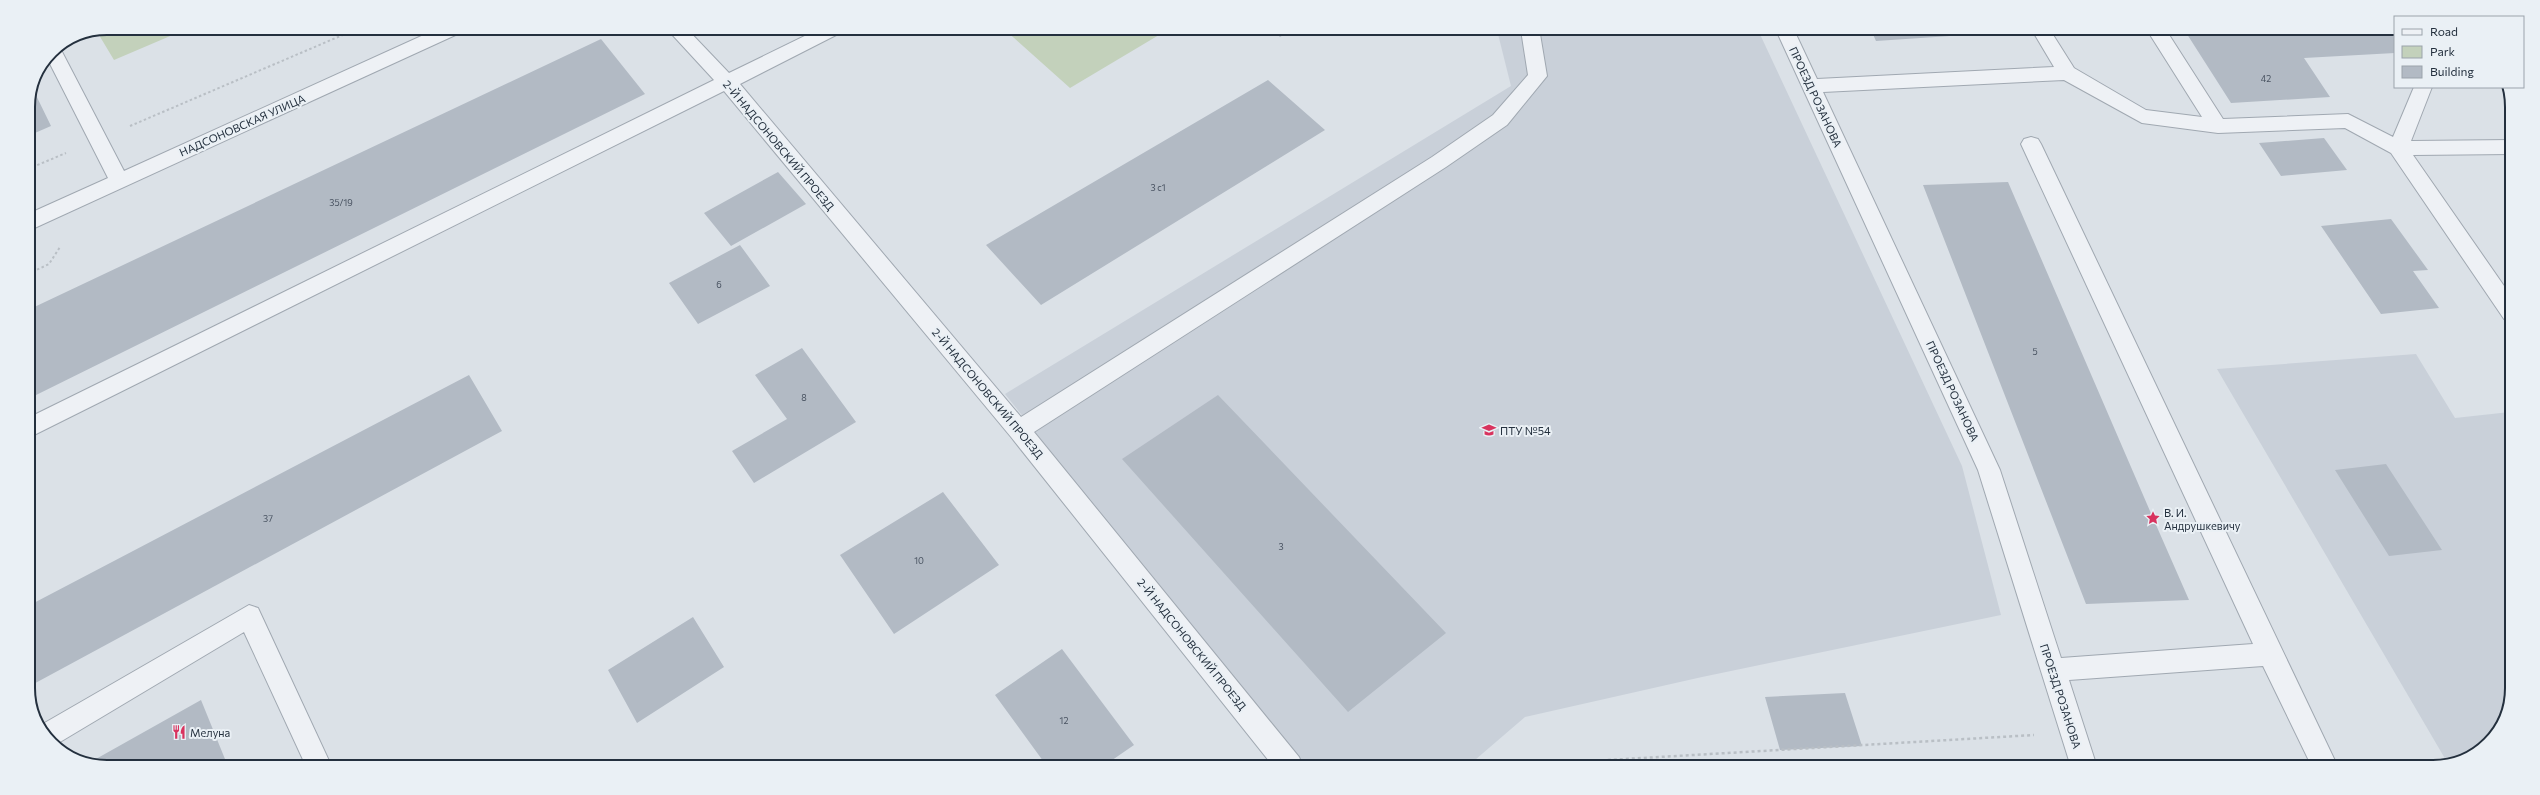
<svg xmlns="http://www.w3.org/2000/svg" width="2540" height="795" viewBox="0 0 2540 795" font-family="Commissioner,sans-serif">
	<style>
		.built { fill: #c9d0d9 }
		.green { fill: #c3d1bb }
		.building { fill: #b2bac4 }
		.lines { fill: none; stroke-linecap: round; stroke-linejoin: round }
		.minor-casing { stroke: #a0a8b1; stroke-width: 2 }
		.path-far1 { stroke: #b9bfc5; stroke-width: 2; stroke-dasharray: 2.5 2.5; stroke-linecap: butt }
		.path { stroke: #b9bfc5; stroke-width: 2.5; stroke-dasharray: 3 3; stroke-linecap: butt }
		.minor { fill: #eef1f5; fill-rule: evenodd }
		.labels { text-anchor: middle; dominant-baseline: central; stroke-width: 4; stroke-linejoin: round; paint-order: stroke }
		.number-label { font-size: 9px; fill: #485260 }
		.street-label { font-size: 11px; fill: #24303e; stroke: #eaf0f5 }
		.poi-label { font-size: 11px; fill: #24303e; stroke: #eaf0f5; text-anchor: start }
		.rim { fill: none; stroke: #24303e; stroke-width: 2 }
	</style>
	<rect width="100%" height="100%" fill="#dbe1e7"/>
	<path class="built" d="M 1497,30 L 1758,30 L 1962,466 L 2001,615 L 1702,677 L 1525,717 L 1468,766 L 1301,766 L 1005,394 L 1511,86 Z
		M 2416,354 L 2455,418 L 2510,412 L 2509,708 L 2481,750 L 2447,762 L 2217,369 Z"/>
	<path class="green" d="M 108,28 L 189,28 L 114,60 L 96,30 Z
		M 1004,29 L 1169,29 L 1070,88 Z"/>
	<path class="building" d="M 1271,29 L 1293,29 L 1280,37 Z
		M 1871,30 L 1963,30 L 1965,35 L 1876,41 Z
		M 2185,31 L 2390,31 L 2395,38 L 2395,53 L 2304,58 L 2330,97 L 2231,103 Z
		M 601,39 L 645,94 L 28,399 L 28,310 Z
		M 1268,80 L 1325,130 L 1041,305 L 986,245 Z
		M 32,87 L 51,126 L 28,136 L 28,107 Z
		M 2324,138 L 2347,170 L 2281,176 L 2259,143 Z
		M 778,172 L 806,204 L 731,246 L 704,213 Z
		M 2008,182 L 2153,518 L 2189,600 L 2086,604 L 1923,185 Z
		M 2391,219 L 2428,270 L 2413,271 L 2439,308 L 2381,314 L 2321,226 Z
		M 740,245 L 770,286 L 698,324 L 669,283 Z
		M 802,348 L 856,422 L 754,483 L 732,451 L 787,419 L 755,375 Z
		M 469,375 L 502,431 L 28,687 L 28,606 Z
		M 1218,395 L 1446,633 L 1348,712 L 1122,459 Z
		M 2386,464 L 2442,550 L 2389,556 L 2335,470 Z
		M 943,492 L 999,565 L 894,634 L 840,555 Z
		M 693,617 L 724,667 L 637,723 L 608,670 Z
		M 1062,649 L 1134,745 L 1105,765 L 1046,765 L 995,695 Z
		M 1845,693 L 1862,746 L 1780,750 L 1765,697 Z
		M 201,700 L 227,764 L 87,764 Z"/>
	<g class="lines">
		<defs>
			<path id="minor" d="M 439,28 L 465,28 L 462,32 L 28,231 L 28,214 L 108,178 L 47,58 L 59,46 L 124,171 Z
				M 667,29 L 687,29 L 729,73 L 819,29 L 843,29 L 840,33 L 740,84 L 1021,417 L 1432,157 L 1493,115 L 1528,75 L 1521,30 L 1542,30 L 1540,34 L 1547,76 L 1507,125 L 1446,167 L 1034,432 L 1299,757 L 1303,766 L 1273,766 L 1011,437 L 724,91 L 28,438 L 28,418 L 714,80 Z
				M 1776,30 L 1794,30 L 1817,79 L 2054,67 L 2032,30 L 2050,30 L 2074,68 L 2146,110 L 2202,117 L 2147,30 L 2166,30 L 2223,119 L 2348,114 L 2393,137 L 2414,87 L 2432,87 L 2411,141 L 2512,140 L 2512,154 L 2413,155 L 2511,296 L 2511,321 L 2504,319 L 2391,153 L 2345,128 L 2218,133 L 2142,123 L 2064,80 L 1823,92 L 2000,470 L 2061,658 L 2253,644 L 2021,144 L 2024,139 L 2031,137 L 2038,139 L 2041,144 L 2338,767 L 2312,767 L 2263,666 L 2069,680 L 2097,767 L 2071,767 L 1978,470 Z
				M 249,605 L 258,608 L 331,765 L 305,764 L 244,632 L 55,745 L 48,740 L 41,725 Z"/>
		</defs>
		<use href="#minor" class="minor-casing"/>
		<path class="path-far1" d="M 130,126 L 359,28
			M 28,169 L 66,153
			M 28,274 L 49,264 L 60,247"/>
		<path class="path" d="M 1506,766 L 2034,735"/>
		<use href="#minor" class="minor"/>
	</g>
	<defs>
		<symbol id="university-bare" viewBox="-9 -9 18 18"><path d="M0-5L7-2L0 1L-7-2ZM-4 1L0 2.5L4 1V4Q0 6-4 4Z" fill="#d8335e" stroke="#eaf0f5" stroke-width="2.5" paint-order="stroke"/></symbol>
		<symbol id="sight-bare" viewBox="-9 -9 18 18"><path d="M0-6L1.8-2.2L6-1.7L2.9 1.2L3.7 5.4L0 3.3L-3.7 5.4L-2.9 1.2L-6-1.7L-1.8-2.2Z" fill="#d8335e" stroke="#eaf0f5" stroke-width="2.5" paint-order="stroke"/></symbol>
		<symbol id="restaurant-bare" viewBox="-9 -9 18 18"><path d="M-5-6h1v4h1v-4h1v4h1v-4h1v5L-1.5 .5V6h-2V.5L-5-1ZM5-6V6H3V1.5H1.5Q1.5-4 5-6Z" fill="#d8335e" stroke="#eaf0f5" stroke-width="2.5" paint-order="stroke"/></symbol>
	</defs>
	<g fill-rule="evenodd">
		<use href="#university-bare" x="1479" y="420" width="20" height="20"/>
		<use href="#sight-bare" x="2143" y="508" width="20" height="20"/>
		<use href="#restaurant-bare" x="169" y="722" width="20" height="20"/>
	</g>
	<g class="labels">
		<g class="number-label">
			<text x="2266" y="78">42</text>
			<text x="1158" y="187">3 с1</text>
			<text x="341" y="202">35/19</text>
			<text x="719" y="284">6</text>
			<text x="2035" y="351">5</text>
			<text x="804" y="397">8</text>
			<text x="268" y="518">37</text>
			<text x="1281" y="546">3</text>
			<text x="919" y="560">10</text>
			<text x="1064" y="720">12</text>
		</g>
		<g class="street-label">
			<text transform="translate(1816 97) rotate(65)">ПРОЕЗД РОЗАНОВА</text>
			<text transform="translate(242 125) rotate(-24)">НАДСОНОВСКАЯ УЛИЦА</text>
			<text transform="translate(779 145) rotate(50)">2-Й НАДСОНОВСКИЙ ПРОЕЗД</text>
			<text transform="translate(1953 391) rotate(65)">ПРОЕЗД РОЗАНОВА</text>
			<text transform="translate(988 393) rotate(50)">2-Й НАДСОНОВСКИЙ ПРОЕЗД</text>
			<text transform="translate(1192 644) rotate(51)">2-Й НАДСОНОВСКИЙ ПРОЕЗД</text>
			<text transform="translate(2061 696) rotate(72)">ПРОЕЗД РОЗАНОВА</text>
		</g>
		<g class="poi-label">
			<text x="1500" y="430">ПТУ №54</text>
			<text x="2164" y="512">В. И.<tspan x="2164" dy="13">Андрушкевичу</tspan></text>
			<text x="190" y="732">Мелуна</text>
		</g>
	</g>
	<path d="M0 0H2540V795H0ZM107 35H2433A72 72 0 0 1 2505 107V688A72 72 0 0 1 2433 760H107A72 72 0 0 1 35 688V107A72 72 0 0 1 107 35Z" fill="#eaf0f5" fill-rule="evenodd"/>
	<path class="rim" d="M107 35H2433A72 72 0 0 1 2505 107V688A72 72 0 0 1 2433 760H107A72 72 0 0 1 35 688V107A72 72 0 0 1 107 35Z"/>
	<rect x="2394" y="16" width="130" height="72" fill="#eaf0f5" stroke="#9ba3ac"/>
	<rect x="2402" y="29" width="20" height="6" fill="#eef1f5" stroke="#9ba3ac"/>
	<text x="2430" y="36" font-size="12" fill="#24303e">Road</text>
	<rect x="2402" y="46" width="20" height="12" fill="#c3d1bb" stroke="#9ba3ac"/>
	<text x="2430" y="56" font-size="12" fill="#24303e">Park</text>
	<rect x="2402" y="66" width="20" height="12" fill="#b2bac4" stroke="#9ba3ac"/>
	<text x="2430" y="76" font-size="12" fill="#24303e">Building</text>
</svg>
